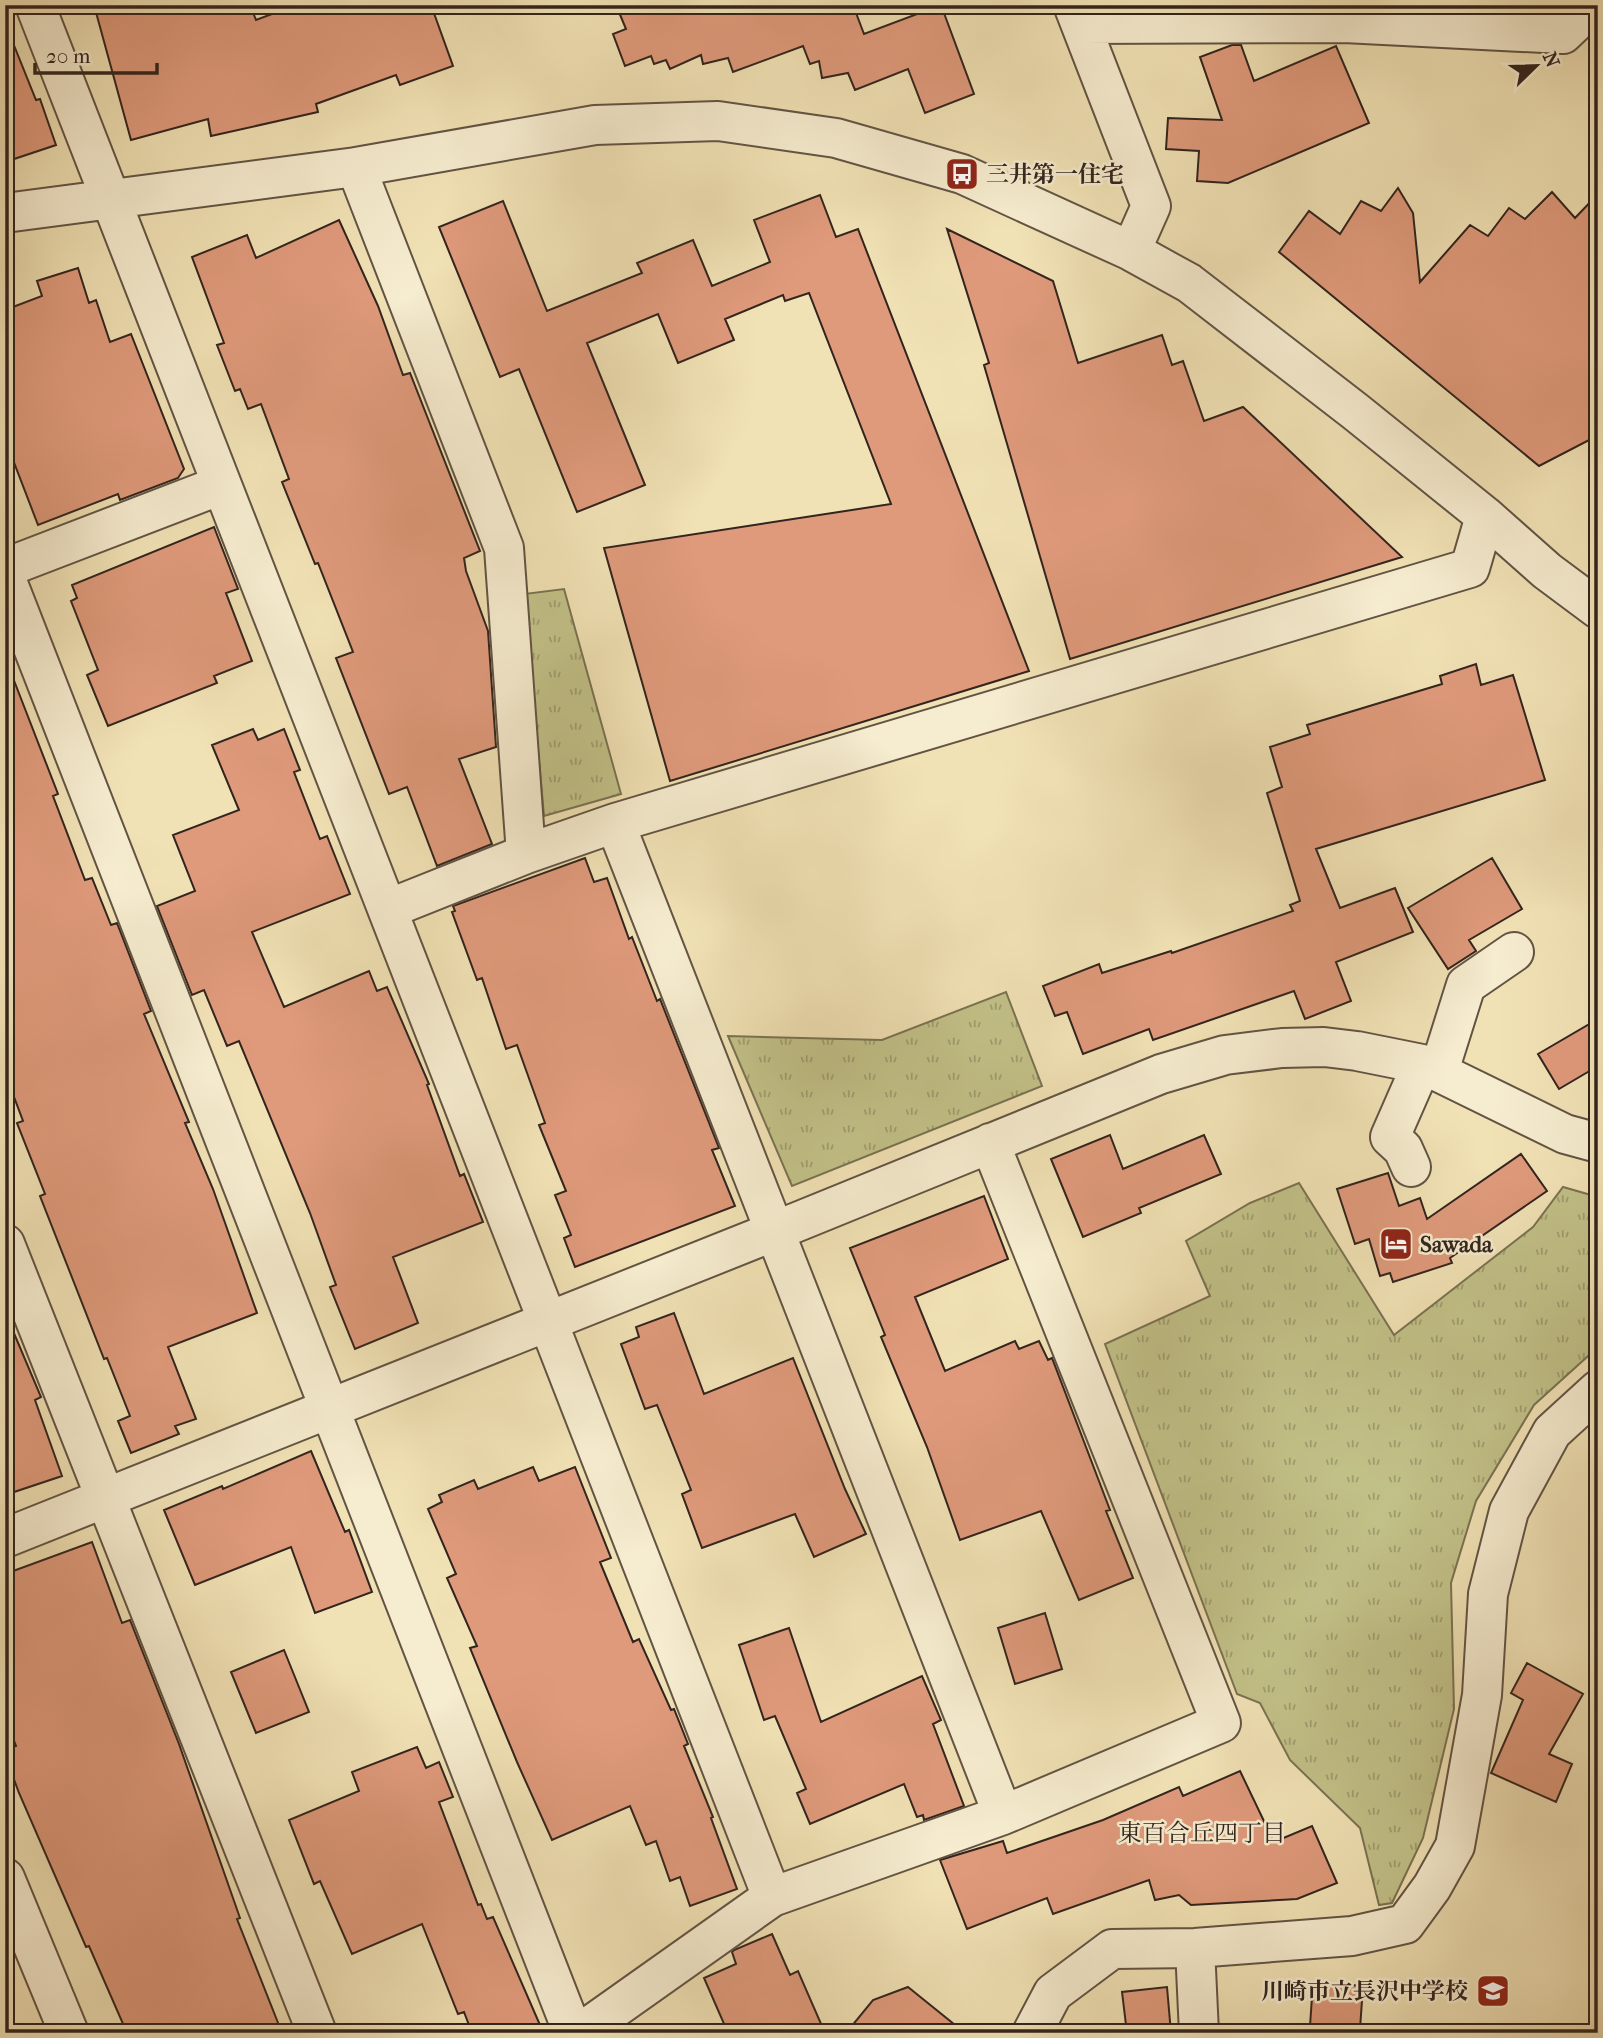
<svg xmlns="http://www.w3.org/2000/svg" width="1603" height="2038" viewBox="0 0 1603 2038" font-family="'IM FELL French Canon','Noto Serif JP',serif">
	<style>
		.park { fill: url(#park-tufts); stroke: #7a7253; stroke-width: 2 }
		.building { fill: #df9a7b; stroke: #32241e; stroke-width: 2 }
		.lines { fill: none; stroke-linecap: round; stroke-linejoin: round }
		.minor-casing { stroke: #625444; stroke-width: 42 }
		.minor { stroke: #f6eccf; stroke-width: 38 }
		.labels { text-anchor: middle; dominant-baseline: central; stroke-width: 5; stroke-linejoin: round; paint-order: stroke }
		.poi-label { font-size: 23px; font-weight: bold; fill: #32241e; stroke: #f6eccf; text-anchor: start }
		.neighbourhood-label { font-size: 24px; fill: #32241e; stroke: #f6eccf }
	</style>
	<defs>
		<pattern id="park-tufts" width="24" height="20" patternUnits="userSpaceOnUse" patternTransform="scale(1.75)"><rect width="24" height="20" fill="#c2c188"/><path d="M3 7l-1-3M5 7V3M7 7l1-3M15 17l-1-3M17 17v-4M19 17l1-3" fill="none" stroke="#9e9d6f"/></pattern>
	</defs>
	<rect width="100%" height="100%" fill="#f1e2b5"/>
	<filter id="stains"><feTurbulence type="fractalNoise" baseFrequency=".00286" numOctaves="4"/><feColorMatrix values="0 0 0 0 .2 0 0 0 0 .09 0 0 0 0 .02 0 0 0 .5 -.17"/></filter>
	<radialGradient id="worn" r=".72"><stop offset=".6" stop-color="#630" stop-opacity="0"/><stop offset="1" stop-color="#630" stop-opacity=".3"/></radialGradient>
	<path class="park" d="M 564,589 L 621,794 L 544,816 L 524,594 Z
		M 1006,992 L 1042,1086 L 792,1186 L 728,1036 L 882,1040 Z
		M 1299,1183 L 1394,1335 L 1533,1227 L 1563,1187 L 1598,1197 L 1598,1347 L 1534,1405 L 1476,1501 L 1451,1583 L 1454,1709 L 1423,1838 L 1392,1903 L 1379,1905 L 1360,1828 L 1290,1760 L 1260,1703 L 1237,1694 L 1105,1344 L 1210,1296 L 1186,1241 L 1250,1203 Z"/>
	<path class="building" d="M 94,5 L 250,5 L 256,20 L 296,5 L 431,5 L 453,66 L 400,85 L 396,75 L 316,104 L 318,112 L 211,136 L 208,119 L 131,140 Z
		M 616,5 L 853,5 L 864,34 L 941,5 L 974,94 L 925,113 L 908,69 L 855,90 L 848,73 L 822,78 L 819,61 L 810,64 L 803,46 L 733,72 L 728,58 L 703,64 L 701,55 L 670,69 L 666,60 L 654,64 L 651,56 L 625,66 L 613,34 L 626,29 Z
		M 5,28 L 7,28 L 36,100 L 40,99 L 56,145 L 5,162 Z
		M 1232,45 L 1241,45 L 1254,81 L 1336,46 L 1369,123 L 1228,183 L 1197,181 L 1199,151 L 1166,149 L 1168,118 L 1222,120 L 1200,57 Z
		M 1398,188 L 1413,213 L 1420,282 L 1470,225 L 1488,236 L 1509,208 L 1525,219 L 1552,192 L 1575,218 L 1598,194 L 1598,421 L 1591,428 L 1595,437 L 1539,466 L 1279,252 L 1309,211 L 1340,234 L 1361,201 L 1381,211 Z
		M 820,195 L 836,237 L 858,229 L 1029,671 L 670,781 L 604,548 L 891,504 L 809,293 L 785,301 L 783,295 L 725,319 L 734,340 L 678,363 L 658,314 L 587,343 L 645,485 L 577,512 L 519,369 L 500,377 L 439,227 L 503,201 L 547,311 L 642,273 L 637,263 L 693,240 L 712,286 L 770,262 L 754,220 Z
		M 339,220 L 378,306 L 403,375 L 410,373 L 480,551 L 464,558 L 466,571 L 488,631 L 496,747 L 459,759 L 492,844 L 437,866 L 407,787 L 389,794 L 336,658 L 353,652 L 318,563 L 315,564 L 282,482 L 289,479 L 261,404 L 248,409 L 240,389 L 235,391 L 217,345 L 224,343 L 192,257 L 247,235 L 256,258 Z
		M 947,229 L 1053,281 L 1078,363 L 1162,335 L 1172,365 L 1183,361 L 1204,421 L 1243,407 L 1402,557 L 1070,659 L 984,365 L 989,363 Z
		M 78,268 L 89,303 L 96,300 L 110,342 L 131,334 L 184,469 L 178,478 L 120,500 L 118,494 L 38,525 L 5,439 L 5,310 L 42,296 L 37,281 Z
		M 214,527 L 238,589 L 226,593 L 252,661 L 214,676 L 217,683 L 108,726 L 87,675 L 98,670 L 71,601 L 77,598 L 72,585 Z
		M 1476,664 L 1481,685 L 1513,675 L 1545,780 L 1316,849 L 1340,908 L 1395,888 L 1413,932 L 1336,962 L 1351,1001 L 1305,1019 L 1294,991 L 1153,1040 L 1149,1029 L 1083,1054 L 1067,1012 L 1055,1016 L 1043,986 L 1099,964 L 1102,973 L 1171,951 L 1172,953 L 1293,911 L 1290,905 L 1300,901 L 1267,793 L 1282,787 L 1270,747 L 1310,734 L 1307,725 L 1442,684 L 1440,676 Z
		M 8,665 L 58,794 L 53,796 L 85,880 L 92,878 L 111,925 L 117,923 L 151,1011 L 144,1014 L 189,1122 L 185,1123 L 213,1189 L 257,1313 L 168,1347 L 196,1419 L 175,1426 L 179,1434 L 131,1453 L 118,1421 L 130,1416 L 107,1358 L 104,1359 L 40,1196 L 45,1194 L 17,1123 L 23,1121 L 5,1073 L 5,666 Z
		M 253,729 L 258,740 L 284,729 L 300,770 L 294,772 L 320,839 L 327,836 L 350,894 L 252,932 L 284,1007 L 369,971 L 377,991 L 387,987 L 429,1084 L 427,1085 L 460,1176 L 464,1174 L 483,1222 L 393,1257 L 418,1323 L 355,1349 L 330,1287 L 336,1285 L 310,1213 L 239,1041 L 227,1046 L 204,990 L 192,995 L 157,906 L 195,891 L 173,835 L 239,810 L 212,745 Z
		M 585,858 L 594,882 L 607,878 L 629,939 L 632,937 L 657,1001 L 660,999 L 719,1148 L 712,1150 L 735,1206 L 575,1267 L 564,1238 L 571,1235 L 555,1195 L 566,1191 L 539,1125 L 545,1123 L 517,1045 L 506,1049 L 482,978 L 477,980 L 452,912 L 455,911 L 453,906 Z
		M 1492,858 L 1522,909 L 1469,940 L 1476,951 L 1448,969 L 1408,908 Z
		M 1598,1019 L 1598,1066 L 1559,1089 L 1538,1054 Z
		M 1110,1135 L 1123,1169 L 1204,1135 L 1221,1174 L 1139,1208 L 1141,1213 L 1083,1237 L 1051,1159 Z
		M 1521,1154 L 1547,1191 L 1450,1258 L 1452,1263 L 1393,1282 L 1390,1273 L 1380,1276 L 1369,1239 L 1355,1244 L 1337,1189 L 1388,1173 L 1399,1206 L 1420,1198 L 1427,1219 Z
		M 984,1196 L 1008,1259 L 915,1297 L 945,1371 L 1015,1341 L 1019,1349 L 1039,1341 L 1048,1360 L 1052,1358 L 1110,1510 L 1106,1511 L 1133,1578 L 1079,1600 L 1041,1511 L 960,1540 L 927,1447 L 881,1337 L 885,1335 L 850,1248 Z
		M 5,1312 L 41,1397 L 35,1400 L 62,1476 L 5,1495 Z
		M 674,1313 L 704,1394 L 793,1358 L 845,1489 L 866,1534 L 814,1557 L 795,1514 L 702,1548 L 682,1494 L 691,1490 L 657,1405 L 645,1409 L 621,1344 L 639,1337 L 636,1327 Z
		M 311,1451 L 345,1532 L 349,1530 L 372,1592 L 315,1613 L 291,1547 L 195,1585 L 164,1510 L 222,1486 L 223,1489 Z
		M 533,1467 L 539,1481 L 575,1467 L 611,1558 L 600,1562 L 633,1642 L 639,1639 L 671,1710 L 674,1709 L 688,1744 L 684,1746 L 713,1817 L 711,1818 L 737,1889 L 690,1906 L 680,1877 L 670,1881 L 656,1841 L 646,1845 L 630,1806 L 552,1840 L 517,1762 L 470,1648 L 477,1646 L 447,1578 L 456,1574 L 428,1509 L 442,1502 L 439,1495 L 474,1480 L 478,1489 Z
		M 92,1542 L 122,1623 L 130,1620 L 179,1744 L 240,1918 L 237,1919 L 282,2033 L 127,2033 L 89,1946 L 86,1947 L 19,1793 L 5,1755 L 5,1750 L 16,1746 L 5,1718 L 5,1574 Z
		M 1045,1613 L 1062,1669 L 1015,1684 L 998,1628 Z
		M 789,1628 L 821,1722 L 922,1676 L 941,1720 L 933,1724 L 964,1806 L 924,1820 L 923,1815 L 917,1817 L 904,1784 L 810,1824 L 797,1793 L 806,1789 L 775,1716 L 764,1720 L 739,1645 Z
		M 284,1650 L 309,1712 L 256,1733 L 231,1672 Z
		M 1527,1663 L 1583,1694 L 1549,1754 L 1572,1764 L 1556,1802 L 1491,1773 L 1523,1700 L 1511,1693 Z
		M 417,1747 L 426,1768 L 439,1762 L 453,1797 L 439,1802 L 478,1905 L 481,1904 L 487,1919 L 493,1917 L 540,2025 L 521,2033 L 472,2033 L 464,2012 L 458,2014 L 422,1924 L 352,1954 L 320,1881 L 314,1884 L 289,1820 L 359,1791 L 352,1772 Z
		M 1240,1771 L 1274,1842 L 1312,1826 L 1337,1883 L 1297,1899 L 1191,1905 L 1179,1895 L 1155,1900 L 1149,1880 L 1053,1914 L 1047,1898 L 967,1929 L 940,1860 L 1003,1841 L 1007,1853 L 1103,1820 L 1179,1787 L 1183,1796 Z
		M 772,1934 L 790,1975 L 798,1971 L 825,2033 L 728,2033 L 704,1978 L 736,1964 L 732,1952 L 734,1950 Z
		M 1313,1982 L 1363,1986 L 1360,2029 L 1310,2026 Z
		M 908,1987 L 965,2033 L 846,2033 L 873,2000 Z
		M 1167,1987 L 1171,2033 L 1127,2033 L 1122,1992 Z"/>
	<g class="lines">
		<defs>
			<path id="minor" d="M 35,5 L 772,1897
				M 1073,5 L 1151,206 L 1131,251
				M 1081,24 L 1344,23 L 1563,34 L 1586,12 L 1583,5
				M 356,167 L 504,548 L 526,854
				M 5,213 L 356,167 L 595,125 L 718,121 L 836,138 L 962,174 L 1131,251 L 1189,283 L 1356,412 L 1485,516 L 1547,571 L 1598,609
				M 5,568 L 221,485
				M 5,576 L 573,2033
				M 615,823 L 1003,1815
				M 388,909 L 526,854 L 615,823 L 1470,568 L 1485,516
				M 1439,1071 L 1466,985 L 1514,952
				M 1411,1167 L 1403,1149 L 1390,1137 L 1422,1064
				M 5,1244 L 317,2033
				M 5,1538 L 775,1231 L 1161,1074 L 1225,1055 L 1282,1048 L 1324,1047 L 1357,1051 L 1422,1064 L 1565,1134 L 1598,1143
				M 5,1878 L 69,2033
				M 1195,1948 L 1199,2033
				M 580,2033 L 772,1897 L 1003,1815 L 1221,1723 L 990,1143
				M 1032,2033 L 1053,1993 L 1112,1949 L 1195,1948 L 1352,1936 L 1405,1924 L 1432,1887 L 1455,1846 L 1482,1695 L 1488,1594 L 1509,1511 L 1552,1432 L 1598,1390"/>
		</defs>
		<use href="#minor" class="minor-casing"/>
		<use href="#minor" class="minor"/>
	</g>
	<defs>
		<symbol id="bus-square" viewBox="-11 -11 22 22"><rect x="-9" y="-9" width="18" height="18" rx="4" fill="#8f2418" stroke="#f6eccf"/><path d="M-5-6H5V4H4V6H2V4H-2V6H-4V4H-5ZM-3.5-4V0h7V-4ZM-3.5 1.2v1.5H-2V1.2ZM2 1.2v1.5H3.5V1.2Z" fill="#fff"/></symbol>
		<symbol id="hotel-square" viewBox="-11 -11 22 22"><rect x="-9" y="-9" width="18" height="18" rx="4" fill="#8f2418" stroke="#f6eccf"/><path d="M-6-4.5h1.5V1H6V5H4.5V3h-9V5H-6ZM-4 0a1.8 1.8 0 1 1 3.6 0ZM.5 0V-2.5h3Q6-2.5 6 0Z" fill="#fff"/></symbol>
		<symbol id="school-square" viewBox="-11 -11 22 22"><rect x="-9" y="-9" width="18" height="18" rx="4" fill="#8f2418" stroke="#f6eccf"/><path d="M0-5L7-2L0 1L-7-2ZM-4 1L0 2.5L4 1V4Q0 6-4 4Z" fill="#fff"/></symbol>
	</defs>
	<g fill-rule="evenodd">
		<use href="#bus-square" x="943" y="155" width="38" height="38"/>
		<use href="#hotel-square" x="1377" y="1225" width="38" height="38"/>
		<use href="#school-square" x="1474" y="1972" width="38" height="38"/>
	</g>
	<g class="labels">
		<g class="poi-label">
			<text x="986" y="174">三井第一住宅</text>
			<text x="1420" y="1244">Sawada</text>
			<text x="1468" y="1991" text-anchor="end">川崎市立長沢中学校</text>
		</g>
		<g class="neighbourhood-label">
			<text x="1202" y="1833">東百合丘四丁目</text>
		</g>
	</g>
	<rect width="1603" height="2038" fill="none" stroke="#f1e2b5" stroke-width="28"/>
	<rect x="7" y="7" width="1589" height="2024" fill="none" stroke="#32241e" stroke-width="3.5"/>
	<rect x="14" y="14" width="1575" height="2010" fill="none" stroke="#32241e" stroke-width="2"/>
	<g transform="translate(1536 66) rotate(67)" stroke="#f6eccf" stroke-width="5" paint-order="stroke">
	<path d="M0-5L12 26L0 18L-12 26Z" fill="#32241e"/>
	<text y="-10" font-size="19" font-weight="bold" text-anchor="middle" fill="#32241e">N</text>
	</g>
	<path d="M35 63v10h122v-10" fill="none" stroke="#32241e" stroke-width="3.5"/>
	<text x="46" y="63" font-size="21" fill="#32241e" stroke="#f6eccf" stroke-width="5" paint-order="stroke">20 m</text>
	<rect width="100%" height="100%" filter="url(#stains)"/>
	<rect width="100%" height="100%" fill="url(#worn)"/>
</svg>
